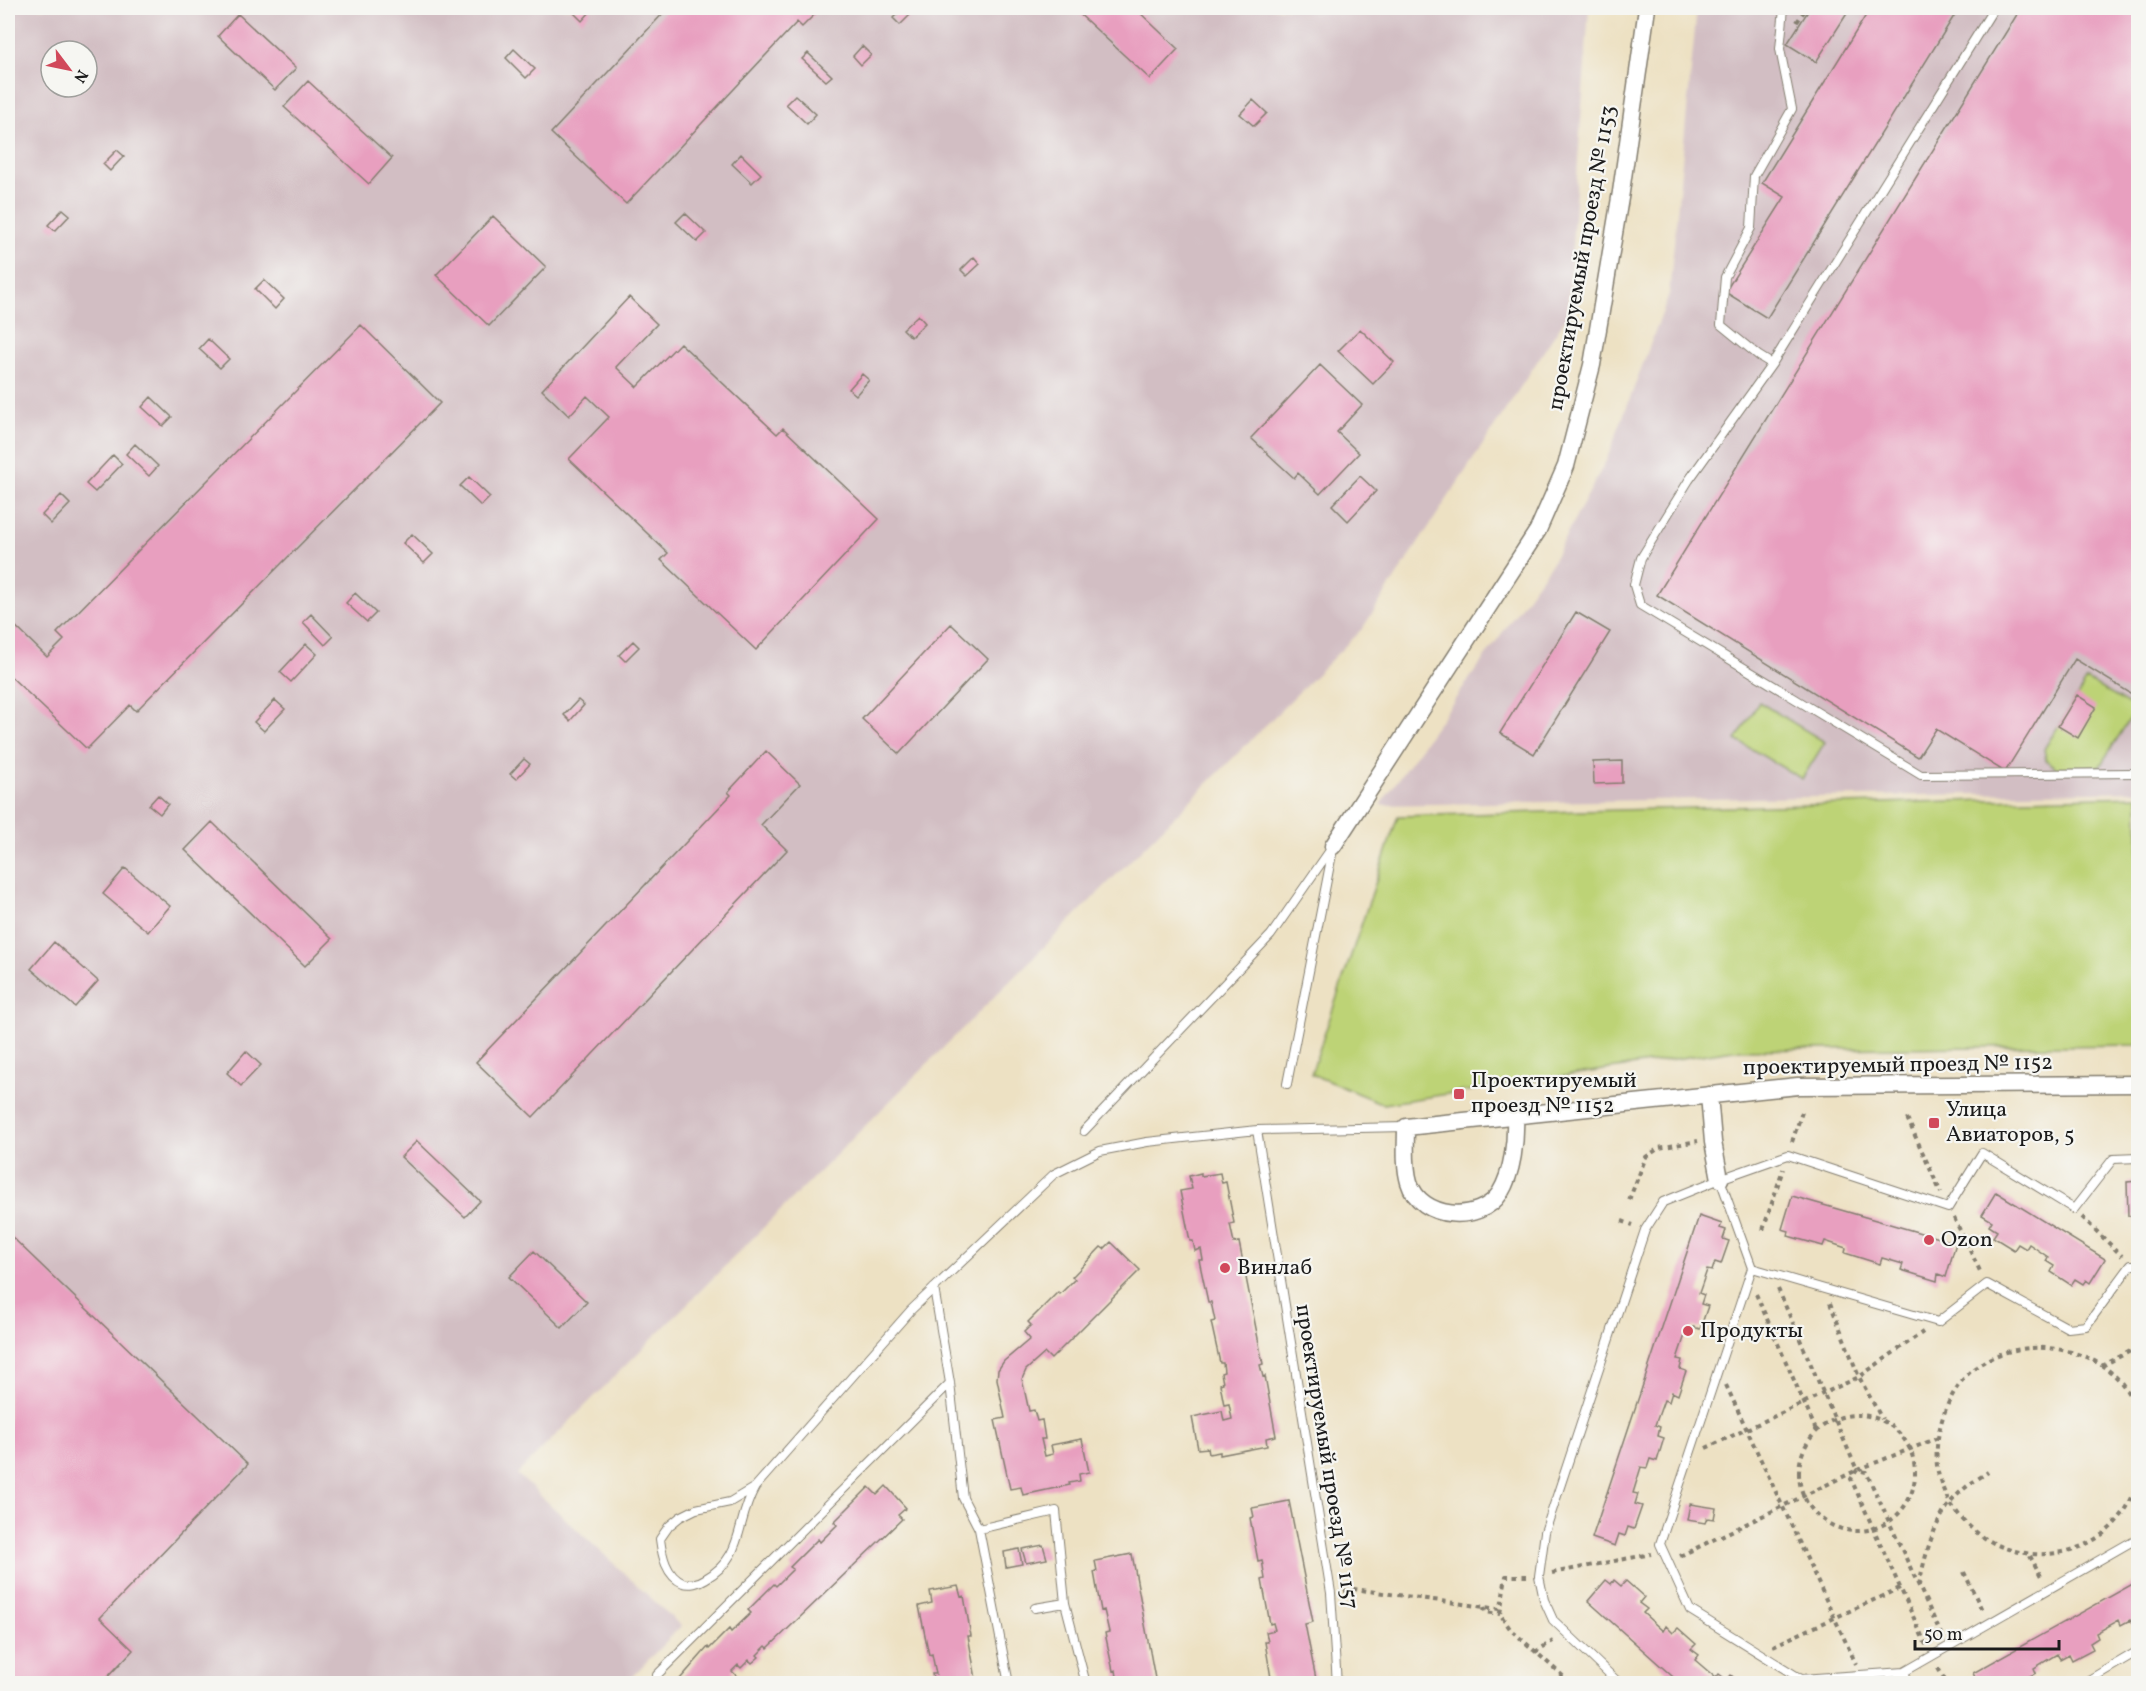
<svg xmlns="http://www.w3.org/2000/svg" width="2146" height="1691" viewBox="0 0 2146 1691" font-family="Vollkorn,serif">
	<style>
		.industrial { fill: #d2bec3; fill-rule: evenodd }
		.green { fill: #bdd376; stroke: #6c7849; stroke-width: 1.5 }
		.building { fill: #e89fbf }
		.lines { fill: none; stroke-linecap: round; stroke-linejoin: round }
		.lane-casing { stroke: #847e70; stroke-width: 10 }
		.street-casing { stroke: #847e70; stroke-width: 19 }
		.path { stroke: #847e70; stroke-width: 4; stroke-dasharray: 4.5 4.5; stroke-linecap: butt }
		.lane { stroke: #fff; stroke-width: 8 }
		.street { stroke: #fff; stroke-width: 16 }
		.poi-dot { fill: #d1495b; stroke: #f6f6f2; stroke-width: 2 }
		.labels { text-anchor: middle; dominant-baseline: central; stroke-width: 4.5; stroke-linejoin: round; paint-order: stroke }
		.street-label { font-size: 22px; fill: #1c1c1c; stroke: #f6f6f2 }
		.poi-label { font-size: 22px; fill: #1c1c1c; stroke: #f6f6f2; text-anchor: start }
	</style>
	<rect width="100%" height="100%" fill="#f6f6f2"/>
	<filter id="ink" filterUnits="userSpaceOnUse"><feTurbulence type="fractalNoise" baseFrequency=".0167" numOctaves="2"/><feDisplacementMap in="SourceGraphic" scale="12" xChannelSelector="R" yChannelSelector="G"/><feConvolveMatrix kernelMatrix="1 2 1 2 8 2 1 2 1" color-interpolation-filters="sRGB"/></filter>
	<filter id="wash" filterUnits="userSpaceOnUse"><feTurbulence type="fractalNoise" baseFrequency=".008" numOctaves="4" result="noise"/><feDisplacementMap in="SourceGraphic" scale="24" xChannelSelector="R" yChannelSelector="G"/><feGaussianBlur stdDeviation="1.35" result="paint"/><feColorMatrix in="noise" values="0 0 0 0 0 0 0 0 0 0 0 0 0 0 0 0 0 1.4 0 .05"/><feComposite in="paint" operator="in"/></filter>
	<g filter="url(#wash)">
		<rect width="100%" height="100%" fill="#ede1c3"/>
		<path class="industrial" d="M 8,8 L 1589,8 L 1567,316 L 1362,629 L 517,1474 L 681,1626 L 626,1683 L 8,1684 ZM 51,51 L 87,51 L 87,87 L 51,87 Z
			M 1697,8 L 2138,8 L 2138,791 L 1380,805 L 1551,564 L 1607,459 L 1669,295 Z"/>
		<path class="green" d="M 2087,680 L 2136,709 L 2100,766 L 2056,768 L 2046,760 L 2044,749 Z
			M 1759,702 L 1825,742 L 1802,779 L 1736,740 Z
			M 2138,796 L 2138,1045 L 1733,1050 L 1383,1104 L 1311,1074 L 1398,816 Z"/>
		<g id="blocks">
			<path class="building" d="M 569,8 L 588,8 L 591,11 L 582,21 Z
				M 668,8 L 821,8 L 802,27 L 797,22 L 626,204 L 551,133 Z
				M 903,8 L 917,8 L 900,25 L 893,18 Z
				M 1073,8 L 1135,8 L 1178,49 L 1150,79 Z
				M 1810,8 L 1841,8 L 1848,12 L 1816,62 L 1787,44 Z
				M 1861,8 L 1959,8 L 1767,318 L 1725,292 L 1785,197 L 1762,183 L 1868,12 Z
				M 2021,8 L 2138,8 L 2138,698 L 2075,659 L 2005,772 L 1936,729 L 1918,757 L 1657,595 Z
				M 238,14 L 296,68 L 275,90 L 218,36 Z
				M 862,46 L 871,55 L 861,65 L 853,56 Z
				M 514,49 L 535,69 L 526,78 L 506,58 Z
				M 808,53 L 832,76 L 826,81 L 802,59 Z
				M 308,81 L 392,158 L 369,184 L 284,107 Z
				M 795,95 L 816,114 L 807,124 L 786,104 Z
				M 1253,100 L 1267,113 L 1254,126 L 1240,114 Z
				M 117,150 L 124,156 L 110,171 L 103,164 Z
				M 741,154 L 761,174 L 752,183 L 732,164 Z
				M 63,209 L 70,215 L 55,231 L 48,225 Z
				M 685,213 L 706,233 L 697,242 L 676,222 Z
				M 493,216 L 546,267 L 489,326 L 436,275 Z
				M 974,257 L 980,264 L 967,276 L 961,270 Z
				M 264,280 L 284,299 L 275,309 L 255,289 Z
				M 629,297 L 657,324 L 616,367 L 637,387 L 680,343 L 777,434 L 783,428 L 879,519 L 756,650 L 661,560 L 668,553 L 569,459 L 609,417 L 587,396 L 569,416 L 542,390 Z
				M 918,315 L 925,323 L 911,337 L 903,329 Z
				M 361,325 L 440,403 L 136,711 L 130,705 L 87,749 L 8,674 L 8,619 L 47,657 L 64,640 L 57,633 Z
				M 1360,329 L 1394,362 L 1373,384 L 1338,351 Z
				M 208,339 L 229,359 L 220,368 L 199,349 Z
				M 1320,365 L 1362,405 L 1337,432 L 1359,453 L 1320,494 L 1298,473 L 1294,478 L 1251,438 Z
				M 862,374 L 869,380 L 856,395 L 849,389 Z
				M 151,397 L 172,417 L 163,426 L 142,407 Z
				M 135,444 L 158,466 L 149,476 L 126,454 Z
				M 113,455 L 122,464 L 95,492 L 86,484 Z
				M 1360,476 L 1376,491 L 1348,521 L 1332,505 Z
				M 469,477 L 490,497 L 481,506 L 460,486 Z
				M 61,495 L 70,504 L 51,524 L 42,515 Z
				M 412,534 L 433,554 L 424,563 L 403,543 Z
				M 355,593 L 376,613 L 367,622 L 346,603 Z
				M 1576,612 L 1610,632 L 1534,754 L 1500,733 Z
				M 311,614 L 333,637 L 325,645 L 303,622 Z
				M 951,624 L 988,659 L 899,754 L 862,719 Z
				M 633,641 L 639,647 L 625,661 L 619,655 Z
				M 306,644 L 317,654 L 291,682 L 280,672 Z
				M 2077,695 L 2096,707 L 2078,738 L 2058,726 Z
				M 275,700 L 285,709 L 264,731 L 254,722 Z
				M 578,700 L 584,705 L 570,721 L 564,715 Z
				M 766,751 L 800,784 L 761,825 L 787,850 L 533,1117 L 476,1062 L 731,795 L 728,792 Z
				M 524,759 L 530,764 L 516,779 L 510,774 Z
				M 1622,761 L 1622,783 L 1594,784 L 1593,762 Z
				M 158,795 L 168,804 L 160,814 L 149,805 Z
				M 212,822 L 332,939 L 305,966 L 185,850 Z
				M 125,868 L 170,906 L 148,932 L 103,894 Z
				M 54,942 L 98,981 L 75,1007 L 31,969 Z
				M 246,1051 L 261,1065 L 241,1086 L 227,1073 Z
				M 417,1141 L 480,1201 L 465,1217 L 401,1157 Z
				M 1201,1173 L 1201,1176 L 1220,1173 L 1222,1183 L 1226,1182 L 1234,1223 L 1230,1224 L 1234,1243 L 1239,1242 L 1263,1364 L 1260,1365 L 1263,1377 L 1265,1376 L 1276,1436 L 1266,1438 L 1267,1446 L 1220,1455 L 1220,1452 L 1209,1454 L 1208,1448 L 1198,1449 L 1192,1417 L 1222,1411 L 1224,1421 L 1232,1419 L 1229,1404 L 1224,1405 L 1220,1384 L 1223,1383 L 1221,1373 L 1224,1372 L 1223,1363 L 1220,1363 L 1211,1322 L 1215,1321 L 1211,1302 L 1208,1302 L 1199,1260 L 1203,1260 L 1201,1249 L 1195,1251 L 1193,1241 L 1190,1241 L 1180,1191 L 1192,1189 L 1189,1176 Z
				M 2138,1181 L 2138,1221 L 2135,1222 L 2135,1216 L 2128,1216 L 2127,1182 Z
				M 1996,1192 L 2105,1259 L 2090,1283 L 2086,1280 L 2083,1284 L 2075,1279 L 2071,1285 L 2051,1272 L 2054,1266 L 2046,1261 L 2048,1257 L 2029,1244 L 2026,1249 L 2018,1244 L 2014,1250 L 1993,1237 L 1997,1231 L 1989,1226 L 1992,1221 L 1982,1215 Z
				M 1792,1196 L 1956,1243 L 1946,1277 L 1938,1274 L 1937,1281 L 1901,1270 L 1903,1264 L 1882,1258 L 1880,1264 L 1845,1253 L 1846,1248 L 1825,1241 L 1823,1246 L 1788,1236 L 1789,1231 L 1782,1229 Z
				M 1699,1216 L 1722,1224 L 1720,1228 L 1726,1230 L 1723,1239 L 1729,1241 L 1721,1264 L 1715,1262 L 1712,1271 L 1707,1270 L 1699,1293 L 1704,1295 L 1701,1304 L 1708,1306 L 1700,1329 L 1693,1327 L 1690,1336 L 1685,1335 L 1677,1359 L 1682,1360 L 1680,1369 L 1686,1371 L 1678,1395 L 1672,1392 L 1669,1402 L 1664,1400 L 1655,1425 L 1660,1427 L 1658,1436 L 1664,1438 L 1657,1461 L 1650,1459 L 1647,1468 L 1641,1467 L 1633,1493 L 1638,1494 L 1635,1504 L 1642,1506 L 1634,1529 L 1628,1527 L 1625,1536 L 1619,1534 L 1615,1546 L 1592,1538 Z
				M 11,1236 L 248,1464 L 100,1618 L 133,1650 L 101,1684 L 8,1684 L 8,1240 Z
				M 1111,1242 L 1140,1270 L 1051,1359 L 1045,1353 L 1026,1370 L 1022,1379 L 1029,1411 L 1034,1410 L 1037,1421 L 1042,1420 L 1045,1439 L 1041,1439 L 1045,1456 L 1053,1454 L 1051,1445 L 1082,1439 L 1089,1472 L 1079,1474 L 1080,1481 L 1069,1483 L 1070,1485 L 1023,1495 L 1021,1487 L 1010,1489 L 995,1420 L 1005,1418 L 997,1379 L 998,1370 L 1004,1361 L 1030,1339 L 1024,1332 L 1031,1325 L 1028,1322 L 1058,1292 L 1060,1294 L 1075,1279 L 1072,1277 L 1101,1247 L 1104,1249 Z
				M 534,1251 L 587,1302 L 562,1328 L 509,1277 Z
				M 886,1486 L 906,1508 L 898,1515 L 902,1519 L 768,1648 L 766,1646 L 757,1655 L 759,1657 L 752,1663 L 749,1660 L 741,1668 L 738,1665 L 732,1671 L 744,1684 L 685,1684 L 680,1679 L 708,1647 L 709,1649 L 729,1629 L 731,1632 L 751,1613 L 748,1610 L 774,1584 L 776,1586 L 793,1569 L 790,1567 L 818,1539 L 820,1542 L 837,1525 L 834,1522 L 869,1487 L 877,1495 Z
				M 1289,1501 L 1313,1622 L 1305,1624 L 1317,1684 L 1272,1684 L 1265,1642 L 1268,1642 L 1266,1632 L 1275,1630 L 1273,1623 L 1270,1624 L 1262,1580 L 1265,1579 L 1262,1560 L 1258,1561 L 1250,1518 L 1254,1517 L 1252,1508 Z
				M 1690,1504 L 1716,1508 L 1714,1519 L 1707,1518 L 1705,1523 L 1687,1520 Z
				M 1043,1545 L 1047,1559 L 1026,1563 L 1022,1549 Z
				M 1019,1549 L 1022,1564 L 1006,1567 L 1004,1552 Z
				M 1132,1554 L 1156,1684 L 1118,1684 L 1116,1670 L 1113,1671 L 1105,1633 L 1109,1632 L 1104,1610 L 1101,1611 L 1094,1572 L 1097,1571 L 1095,1561 Z
				M 1606,1580 L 1611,1584 L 1614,1580 L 1621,1586 L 1626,1581 L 1644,1597 L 1639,1603 L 1647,1609 L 1643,1613 L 1663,1631 L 1666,1626 L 1673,1633 L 1678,1628 L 1696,1644 L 1691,1649 L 1699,1655 L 1695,1660 L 1716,1678 L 1719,1674 L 1727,1680 L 1731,1675 L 1741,1684 L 1681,1684 L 1588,1601 Z
				M 2138,1581 L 2138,1624 L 2134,1626 L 2130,1620 L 2121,1625 L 2119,1620 L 2096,1633 L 2098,1638 L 2090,1643 L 2093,1649 L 2072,1660 L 2069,1654 L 2060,1659 L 2057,1654 L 2034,1668 L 2036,1673 L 2028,1677 L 2032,1684 L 1978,1684 L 1973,1673 Z
				M 958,1586 L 961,1597 L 964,1596 L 971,1636 L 968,1636 L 977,1684 L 934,1684 L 932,1674 L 936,1674 L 932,1654 L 929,1655 L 919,1606 L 932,1603 L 930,1591 Z"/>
		</g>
	</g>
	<g filter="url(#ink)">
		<use href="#blocks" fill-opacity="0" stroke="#847e70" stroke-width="1.5"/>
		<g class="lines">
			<defs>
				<path id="lane" d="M 1994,8 L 1772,364 L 1689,480 L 1641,558 L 1634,585 L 1640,605 L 1921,775 L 2138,773
					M 1772,364 L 1759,356 L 1721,325 L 1725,277 L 1751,228 L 1754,176 L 1792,109 L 1780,49 L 1784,8
					M 1287,1084 L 1333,849
					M 1257,1130 L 1331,1593 L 1337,1684
					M 1084,1131 L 1271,935 L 1333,846
					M 2138,1265 L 2131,1265 L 2086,1326 L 2068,1328 L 1987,1284 L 1938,1322 L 1752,1268 L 1660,1544 L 1690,1610 L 1801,1679 L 1904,1672 L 2138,1538
					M 1752,1268 L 1720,1179 L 1788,1155 L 1948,1208 L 1982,1153 L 2074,1209 L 2113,1159 L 2138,1158
					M 934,1288 L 950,1383 L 963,1498 L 979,1529 L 1056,1511 L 1065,1603 L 1086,1684
					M 755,1487 L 730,1502 L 696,1509 L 680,1517 L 669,1526 L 660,1539 C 662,1555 666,1576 683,1583 C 690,1585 699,1583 705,1579 C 745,1557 735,1522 755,1487 L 911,1310 L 1054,1174 L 1100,1151 L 1147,1142 L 1257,1130 L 1406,1127
					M 979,1529 L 1009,1684
					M 1035,1608 L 1065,1603
					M 1904,1672 L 1909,1684
					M 656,1684 L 657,1675 L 950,1383
					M 1620,1684 L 1553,1620 L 1544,1600 L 1539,1576 L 1545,1532 L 1645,1230 L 1663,1202 L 1720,1179
					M 2082,1684 L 2138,1651"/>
				<path id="street" d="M 1333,846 L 1538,530 L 1566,466 L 1592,365 L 1621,192 L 1647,8
					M 1709,1095 L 1713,1142 L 1720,1179
					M 1515,1116 C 1516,1140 1513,1172 1500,1193 C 1480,1224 1420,1220 1409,1182 C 1404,1165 1406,1144 1406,1127 L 1798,1086 L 2138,1084"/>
			</defs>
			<use href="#lane" class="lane-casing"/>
			<use href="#street" class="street-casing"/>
			<path class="path" d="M 1797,22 L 1806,8
				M 1907,1118 L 1941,1193
				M 1792,1142 L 1802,1112
				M 1629,1200 L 1646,1157 L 1659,1148 L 1698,1141
				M 2082,1217 L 2122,1256
				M 1954,1218 L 1981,1273
				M 1622,1221 L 1633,1225
				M 1763,1230 L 1783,1169
				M 1778,1289 L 1857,1470
				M 1756,1294 L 1816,1430
				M 1830,1303 L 1859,1377 L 1882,1419
				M 2138,1326 L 2135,1349 L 2138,1372
				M 2102,1366 L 2138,1347
				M 1726,1385 L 1856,1664
				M1799 1473a58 58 0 1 1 116 0a58 58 0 1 1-116 0Z
				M 2138,1419 C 2134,1404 2129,1391 2118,1379 C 2083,1341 2007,1336 1969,1373 C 1946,1395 1934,1435 1937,1466 C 1939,1482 1946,1499 1956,1511 C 2006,1580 2117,1564 2138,1480
				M 1706,1448 L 1859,1377 L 1923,1332
				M 1680,1556 L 1857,1470 L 1938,1438
				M 2030,1556 L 2042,1578
				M 1964,1572 L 1983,1612
				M 1552,1573 L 1651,1554
				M 1527,1576 L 1506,1576 L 1500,1614 L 1511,1630 L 1572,1684
				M 1919,1585 C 1926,1551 1936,1511 1965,1488 C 1972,1482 1981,1477 1988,1472
				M 1344,1591 L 1354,1589 L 1499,1609
				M 1484,1607 L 1485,1612 L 1500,1614
				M 1926,1645 L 1851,1479 L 1857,1470 L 1866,1472 L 1942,1636
				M 1773,1646 L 1900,1588
				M 1535,1652 L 1553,1641
				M 1938,1668 L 1947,1684
				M 1551,1684 L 1563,1676"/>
			<use href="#lane" class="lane"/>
			<use href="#street" class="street"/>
		</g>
	</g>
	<g class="poi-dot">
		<rect x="1453" y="1088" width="12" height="12" rx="3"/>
		<rect x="1928" y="1117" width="12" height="12" rx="3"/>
		<circle cx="1929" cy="1240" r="6"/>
		<circle cx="1225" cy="1268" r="6"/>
		<circle cx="1688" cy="1331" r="6"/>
	</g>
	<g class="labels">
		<g class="street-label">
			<text transform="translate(1583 258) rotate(-80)">проектируемый проезд № 1153</text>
			<text transform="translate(1898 1066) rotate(-1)">проектируемый проезд № 1152</text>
			<text transform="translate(1326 1457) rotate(81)">проектируемый проезд № 1157</text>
		</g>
		<g class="poi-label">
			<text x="1471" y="1081">Проектируемый<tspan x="1471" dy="25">проезд № 1152</tspan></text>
			<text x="1946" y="1110">Улица<tspan x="1946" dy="25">Авиаторов, 5</tspan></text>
			<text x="1941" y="1240">Ozon</text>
			<text x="1237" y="1268">Винлаб</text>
			<text x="1700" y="1331">Продукты</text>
		</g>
	</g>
	<rect width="2146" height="1691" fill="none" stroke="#f6f6f2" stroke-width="30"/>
	<g transform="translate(69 69) rotate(122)"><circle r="28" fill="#f6f6f2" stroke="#9f9f9c" stroke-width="1.5"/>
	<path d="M0-4.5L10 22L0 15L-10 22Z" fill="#d1495b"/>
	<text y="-9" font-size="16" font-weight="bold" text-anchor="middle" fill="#1c1c1c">N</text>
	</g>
	<path d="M1915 1640v9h144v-9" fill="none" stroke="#1c1c1c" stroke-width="3"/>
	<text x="1924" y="1640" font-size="18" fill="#1c1c1c" stroke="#f6f6f2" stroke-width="4.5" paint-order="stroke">50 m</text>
</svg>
